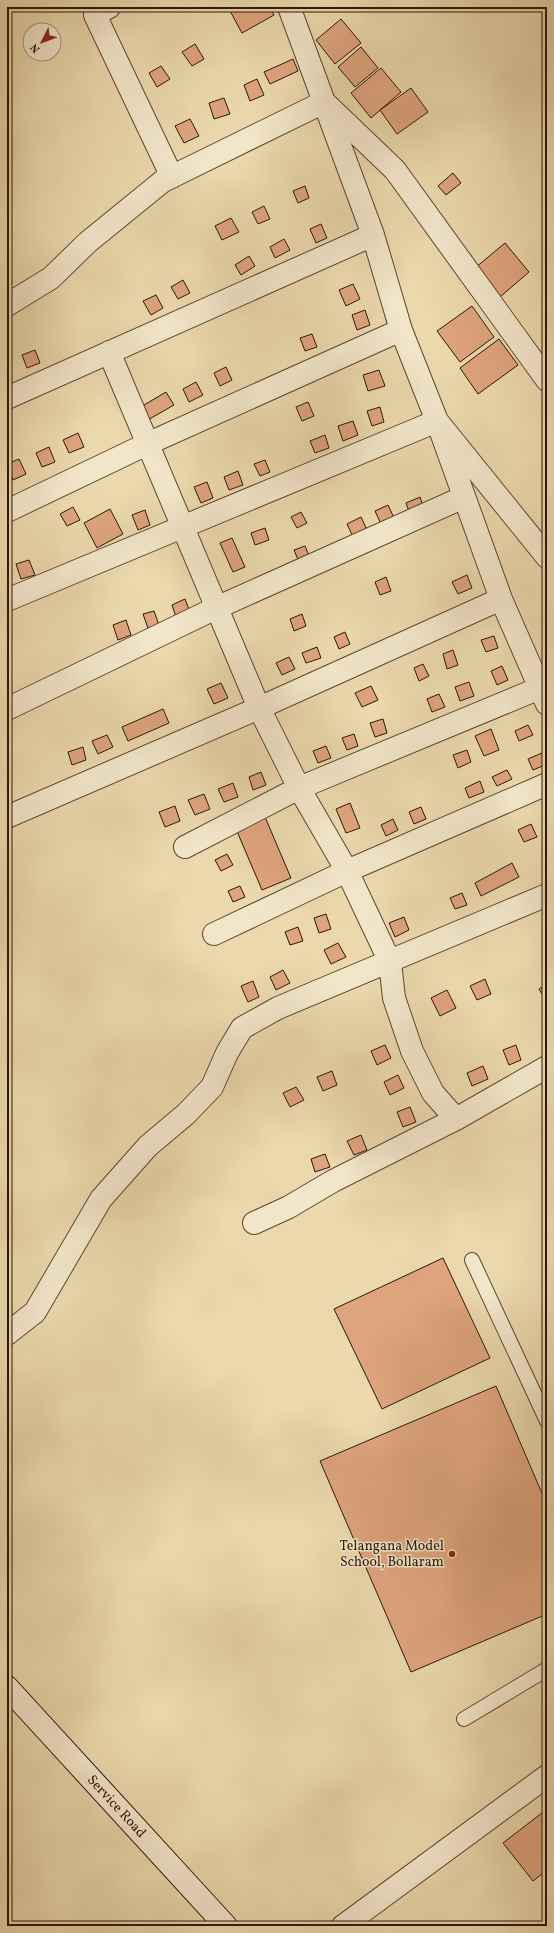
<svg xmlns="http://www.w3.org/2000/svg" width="554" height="1933" viewBox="0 0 554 1933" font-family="Vollkorn,serif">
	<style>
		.building { fill: #dea47e; stroke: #2d1608 }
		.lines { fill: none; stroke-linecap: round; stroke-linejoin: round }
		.lane-casing { stroke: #5c4631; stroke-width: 16 }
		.street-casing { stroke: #5c4631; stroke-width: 24 }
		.secondary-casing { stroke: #2d1608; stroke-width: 24 }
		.lane { stroke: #f2e6ca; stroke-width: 14 }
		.street { stroke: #f2e6ca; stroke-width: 22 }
		.secondary { stroke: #f2e6ca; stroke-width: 22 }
		.poi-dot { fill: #8f2418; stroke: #f2e6ca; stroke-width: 1.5 }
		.labels { text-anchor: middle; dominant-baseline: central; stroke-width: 3; stroke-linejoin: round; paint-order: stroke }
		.poi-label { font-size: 14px; fill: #2d1608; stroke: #f2e6ca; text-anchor: end }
		.street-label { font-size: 14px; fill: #2d1608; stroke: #f2e6ca }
	</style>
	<rect width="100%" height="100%" fill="#ebd8ad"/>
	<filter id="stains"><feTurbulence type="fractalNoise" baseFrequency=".005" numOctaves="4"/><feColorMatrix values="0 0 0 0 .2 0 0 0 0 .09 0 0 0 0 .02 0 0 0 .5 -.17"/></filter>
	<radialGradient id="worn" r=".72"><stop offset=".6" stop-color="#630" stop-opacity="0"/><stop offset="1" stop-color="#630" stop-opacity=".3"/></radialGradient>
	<path class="building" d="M 238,7 L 270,7 L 274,15 L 242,33 L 230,11 Z
		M 341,19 L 361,43 L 335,64 L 316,40 Z
		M 195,44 L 204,59 L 192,66 L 182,52 Z
		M 361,47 L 378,68 L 355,87 L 338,67 Z
		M 293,59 L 298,71 L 270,84 L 264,72 Z
		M 161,66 L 170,79 L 157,87 L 149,73 Z
		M 381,68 L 401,92 L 371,118 L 351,93 Z
		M 257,79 L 264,95 L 250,101 L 244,85 Z
		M 411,88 L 428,112 L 397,134 L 380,110 Z
		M 224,98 L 230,114 L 214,119 L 209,103 Z
		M 190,119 L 199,136 L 184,143 L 175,126 Z
		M 453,173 L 461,183 L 446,195 L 438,186 Z
		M 305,186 L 309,198 L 298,203 L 293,191 Z
		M 264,206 L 270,219 L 258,224 L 252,212 Z
		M 231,218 L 239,232 L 222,240 L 215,226 Z
		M 321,224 L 327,238 L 316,243 L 310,229 Z
		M 284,239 L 290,250 L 275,258 L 270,247 Z
		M 505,243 L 529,272 L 500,297 L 475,268 Z
		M 249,256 L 255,266 L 241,275 L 235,265 Z
		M 183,280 L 190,293 L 178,299 L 171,287 Z
		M 353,284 L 360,299 L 346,306 L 339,290 Z
		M 156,295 L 163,308 L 151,315 L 143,301 Z
		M 472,306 L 494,337 L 460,362 L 437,331 Z
		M 365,310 L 370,325 L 357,330 L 352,315 Z
		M 312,334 L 317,347 L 305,351 L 300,338 Z
		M 499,339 L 518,365 L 478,394 L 460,368 Z
		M 35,350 L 40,363 L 27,368 L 22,355 Z
		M 226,367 L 232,380 L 220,386 L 214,373 Z
		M 379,370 L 385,386 L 368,391 L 363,375 Z
		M 196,382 L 203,395 L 189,402 L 183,389 Z
		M 166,392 L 174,405 L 146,421 L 139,408 Z
		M 308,402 L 314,416 L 302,421 L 296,407 Z
		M 380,407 L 384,422 L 372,426 L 367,411 Z
		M 353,421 L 358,435 L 343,441 L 338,426 Z
		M 78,433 L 84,447 L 69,453 L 63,440 Z
		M 325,435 L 329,448 L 315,453 L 310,441 Z
		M 49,447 L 55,462 L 42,467 L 36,453 Z
		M 19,459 L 26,474 L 13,480 L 7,464 Z
		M 265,460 L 270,472 L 260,476 L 254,464 Z
		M 238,471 L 243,485 L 229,490 L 224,477 Z
		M 207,482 L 213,498 L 201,503 L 194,487 Z
		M 420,497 L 424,509 L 410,514 L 406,503 Z
		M 388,505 L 395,520 L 382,526 L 375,511 Z
		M 73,507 L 80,520 L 67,526 L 60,514 Z
		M 110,509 L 123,534 L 97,548 L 84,523 Z
		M 145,510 L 150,525 L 138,530 L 132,515 Z
		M 301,512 L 307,523 L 297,528 L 291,517 Z
		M 361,517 L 368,532 L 354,539 L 347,524 Z
		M 265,528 L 269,540 L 255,545 L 251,533 Z
		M 232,538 L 245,567 L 233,572 L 220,543 Z
		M 305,546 L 310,558 L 299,562 L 294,550 Z
		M 29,560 L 35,575 L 21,579 L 16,564 Z
		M 467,575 L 472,588 L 458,594 L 452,582 Z
		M 386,577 L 391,591 L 380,595 L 375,582 Z
		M 185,599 L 190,612 L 176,617 L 172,605 Z
		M 154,611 L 159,625 L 148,628 L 143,614 Z
		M 302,614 L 306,626 L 294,631 L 290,619 Z
		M 126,620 L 131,635 L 118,640 L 113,625 Z
		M 345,632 L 350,644 L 339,649 L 334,637 Z
		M 494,636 L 498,648 L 486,652 L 481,640 Z
		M 317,647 L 321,658 L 306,663 L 302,653 Z
		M 453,650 L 458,665 L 447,669 L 443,654 Z
		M 289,657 L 295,669 L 282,675 L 276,663 Z
		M 423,664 L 429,676 L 419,681 L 414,668 Z
		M 502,666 L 508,680 L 497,685 L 491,671 Z
		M 469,682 L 474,696 L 460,701 L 455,687 Z
		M 221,683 L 228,698 L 214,704 L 207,689 Z
		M 371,686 L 378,700 L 362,707 L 355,693 Z
		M 439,694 L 445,707 L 432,712 L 427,699 Z
		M 163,709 L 169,723 L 128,741 L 122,727 Z
		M 383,719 L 387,733 L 375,737 L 370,723 Z
		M 528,725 L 533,735 L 519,741 L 515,731 Z
		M 491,729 L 499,750 L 484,756 L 475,736 Z
		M 354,734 L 358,746 L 347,750 L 342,738 Z
		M 107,735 L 113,747 L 98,754 L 92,741 Z
		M 326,746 L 331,758 L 318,763 L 313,751 Z
		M 83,747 L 86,760 L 72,765 L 68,752 Z
		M 467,750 L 471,762 L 458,768 L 453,755 Z
		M 542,753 L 547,764 L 533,770 L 528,759 Z
		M 507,770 L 512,779 L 497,786 L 492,777 Z
		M 261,772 L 266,785 L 253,790 L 249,777 Z
		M 480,781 L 484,792 L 469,798 L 465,788 Z
		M 233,783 L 238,797 L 224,802 L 218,789 Z
		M 204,794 L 210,809 L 195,815 L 188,800 Z
		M 350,803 L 360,828 L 346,833 L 336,809 Z
		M 175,806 L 180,821 L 165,827 L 159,812 Z
		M 421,807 L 426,819 L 414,824 L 409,812 Z
		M 265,817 L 291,878 L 262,890 L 236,829 Z
		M 393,819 L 398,830 L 386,836 L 381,825 Z
		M 531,824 L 537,837 L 524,842 L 518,830 Z
		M 227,854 L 233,865 L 221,871 L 215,860 Z
		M 512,863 L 519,877 L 481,896 L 475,883 Z
		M 240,886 L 245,897 L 233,902 L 228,891 Z
		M 462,893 L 467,905 L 455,909 L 450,898 Z
		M 326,914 L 331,929 L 319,933 L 314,918 Z
		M 404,917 L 409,930 L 395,937 L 389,923 Z
		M 298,927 L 303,941 L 290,945 L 285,932 Z
		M 338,943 L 346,957 L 331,964 L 324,950 Z
		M 283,970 L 290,983 L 276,990 L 270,977 Z
		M 485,979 L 491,994 L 477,1000 L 470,986 Z
		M 253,981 L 259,997 L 248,1002 L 241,986 Z
		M 547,984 L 547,997 L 545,999 L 539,989 Z
		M 447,990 L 456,1008 L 440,1016 L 431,998 Z
		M 385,1045 L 391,1058 L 377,1065 L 371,1051 Z
		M 516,1045 L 521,1060 L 509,1065 L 503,1050 Z
		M 483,1066 L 488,1079 L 472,1086 L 467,1073 Z
		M 332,1071 L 337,1085 L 323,1091 L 317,1077 Z
		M 398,1075 L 404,1088 L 390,1095 L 384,1082 Z
		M 296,1087 L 304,1100 L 290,1107 L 283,1093 Z
		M 410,1107 L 416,1122 L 403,1127 L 397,1112 Z
		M 361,1135 L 367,1150 L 354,1155 L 347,1141 Z
		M 325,1154 L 330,1167 L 315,1172 L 311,1159 Z
		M 443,1258 L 490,1358 L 382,1409 L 334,1309 Z
		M 496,1386 L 547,1505 L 547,1614 L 411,1672 L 320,1461 Z
		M 547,1809 L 547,1870 L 533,1881 L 503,1843 Z"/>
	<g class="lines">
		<defs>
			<path id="lane" d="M 472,1260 L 547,1421
				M 464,1719 L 547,1669"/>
			<path id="street" d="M 109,7 L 95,15 L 172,177
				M 289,7 L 373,235 L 401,330 L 437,421 L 501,599 L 547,704
				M 7,305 L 51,278 L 88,242 L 163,181 L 324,102 L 395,170 L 547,380
				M 109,352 L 259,708 L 299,788 L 347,871 L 390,962 L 394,998 L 412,1051 L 433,1093 L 456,1119
				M 7,398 L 373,235
				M 7,511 L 147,444 L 401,330
				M 7,600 L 437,421 L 547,557
				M 7,709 L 216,608 L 464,497
				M 7,817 L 259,708 L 501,599
				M 185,847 L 299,788 L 540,688
				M 214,934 L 347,871 L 547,784
				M 254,1223 L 289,1207 L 333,1181 L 456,1119 L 547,1067
				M 7,1334 L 35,1312 L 101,1199 L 148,1146 L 186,1114 L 212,1087 L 227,1053 L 242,1028 L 278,1008 L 547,895
				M 343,1926 L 547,1776"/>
			<g id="secondary">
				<path id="s1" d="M 7,1687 L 226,1926"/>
			</g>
		</defs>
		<use href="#lane" class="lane-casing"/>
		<use href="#street" class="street-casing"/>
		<use href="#secondary" class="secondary-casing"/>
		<use href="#lane" class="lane"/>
		<use href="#street" class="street"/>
		<use href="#secondary" class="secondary"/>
	</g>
	<circle class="poi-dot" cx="452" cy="1554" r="4"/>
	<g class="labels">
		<g class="poi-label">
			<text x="444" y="1546">Telangana Model<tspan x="444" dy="16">School, Bollaram</tspan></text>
		</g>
		<g class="street-label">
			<text stroke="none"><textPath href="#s1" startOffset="162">Service Road</textPath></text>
		</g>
	</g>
	<rect width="554" height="1933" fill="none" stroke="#ebd8ad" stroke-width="24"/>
	<rect x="8" y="8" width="538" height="1917" fill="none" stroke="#2d1608" stroke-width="2"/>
	<rect x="12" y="12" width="530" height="1909" fill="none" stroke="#2d1608"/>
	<g transform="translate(42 42) rotate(228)"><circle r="19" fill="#f2e6ca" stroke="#a3937c"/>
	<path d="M0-3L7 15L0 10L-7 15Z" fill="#8f2418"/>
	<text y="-6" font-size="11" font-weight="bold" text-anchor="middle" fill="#2d1608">N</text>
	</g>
	<rect width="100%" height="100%" filter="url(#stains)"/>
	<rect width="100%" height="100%" fill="url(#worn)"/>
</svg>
